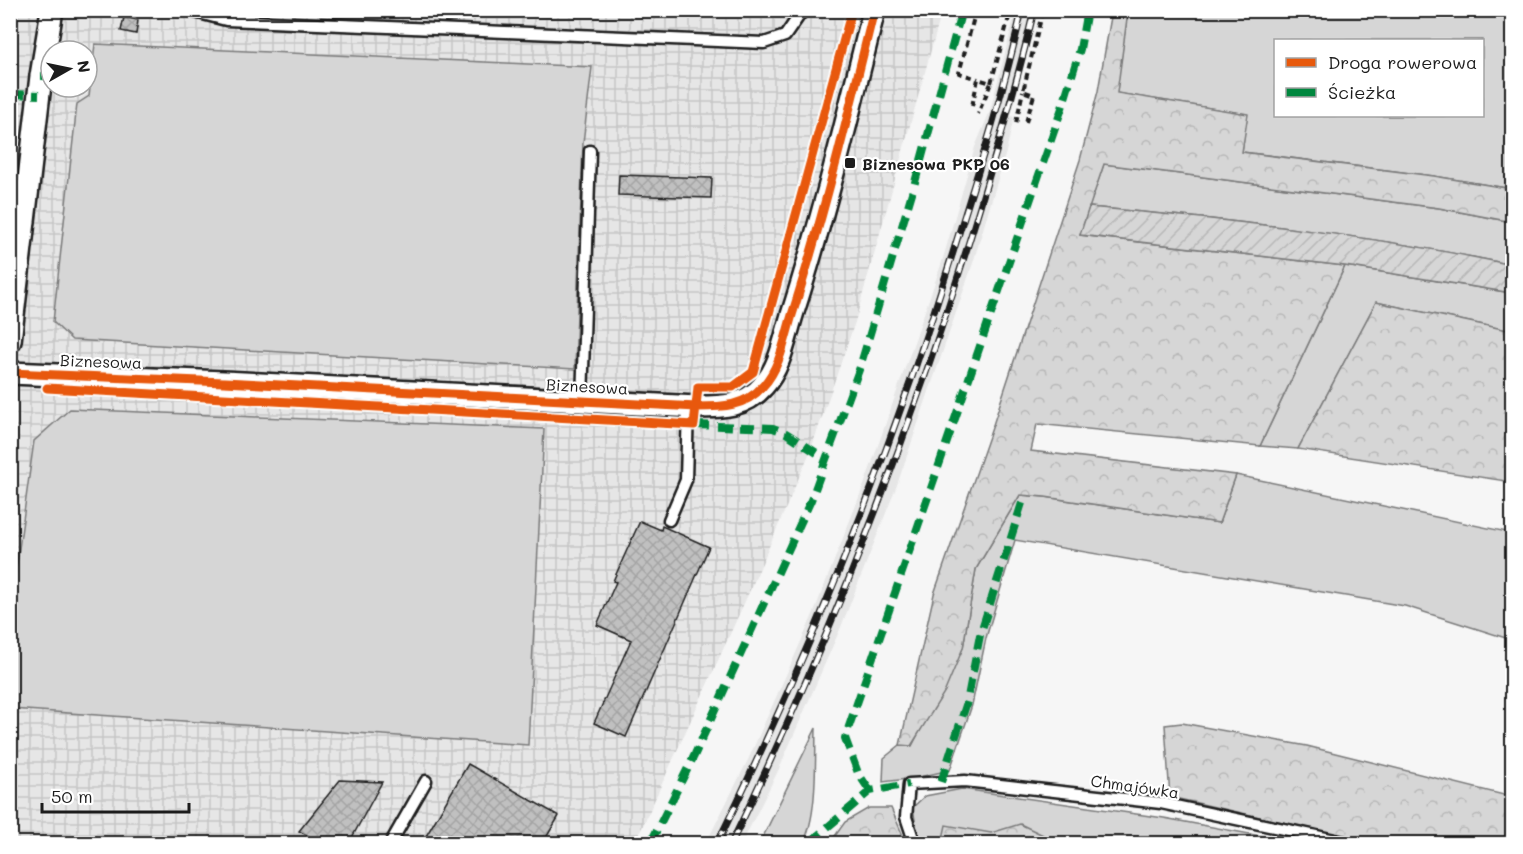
<svg xmlns="http://www.w3.org/2000/svg" width="1523" height="854" viewBox="0 0 1523 854" font-family="Mali,sans-serif">
	<style>
		.built { fill: #e6e6e6 }
		.industrial { fill: url(#industrial-grid); fill-rule: evenodd }
		.grass { fill: #d6d6d6; stroke: #797979; stroke-width: 1.5; fill-rule: evenodd }
		.forest { fill: url(#forest-crowns); stroke: #797979; stroke-width: 1.5 }
		.garden { fill: url(#garden-furrows); stroke: #797979; stroke-width: 1.5 }
		.building { fill: url(#building-cross-hatch); stroke: #1c1c1c; stroke-width: 1.5 }
		.lines { fill: none; stroke-linecap: round; stroke-linejoin: round }
		.service-casing { stroke: #1c1c1c; stroke-width: 15 }
		.minor-casing { stroke: #1c1c1c; stroke-width: 26 }
		.path { stroke: #1c1c1c; stroke-width: 4; stroke-dasharray: 6 4.5; stroke-linecap: butt }
		.service { stroke: #fff; stroke-width: 10 }
		.minor { stroke: #fff; stroke-width: 21 }
		.rail-casing { stroke: #1c1c1c; stroke-width: 7 }
		.rail { stroke: #fff; stroke-width: 4.5; stroke-dasharray: 14; stroke-linecap: butt }
		.quiet { stroke: #00873e; stroke-width: 8; stroke-dasharray: 15 8; stroke-linecap: butt }
		.cycleway-casing { stroke: #fff; stroke-width: 13 }
		.cycleway { stroke: #e8590c; stroke-width: 9 }
		.poi-dot { fill: #1c1c1c; stroke: #fff; stroke-width: 2 }
		.labels { text-anchor: middle; dominant-baseline: central; stroke-width: 4.5; stroke-linejoin: round; paint-order: stroke }
		.poi-label { font-size: 16px; font-weight: bold; fill: #1c1c1c; stroke: #fff; text-anchor: start }
		.street-label { font-size: 16px; fill: #1c1c1c; stroke: #fff }
	</style>
	<defs>
		<pattern id="industrial-grid" width="8" height="8" patternUnits="userSpaceOnUse" patternTransform="scale(1.5)"><rect width="8" height="8" fill="#e6e6e6"/><path d="M0 4h8M4 0v8" fill="none" stroke="#c5c5c5"/></pattern>
		<pattern id="forest-crowns" width="20" height="18" patternUnits="userSpaceOnUse" patternTransform="scale(1.5)"><rect width="20" height="18" fill="#d6d6d6"/><path d="M2 6a3 3 0 1 1 6 0M12 15a3 3 0 1 1 6 0" fill="none" stroke="#b7b7b7"/></pattern>
		<pattern id="garden-furrows" width="10" height="10" patternUnits="userSpaceOnUse" patternTransform="scale(1.5)"><rect width="10" height="10" fill="#d6d6d6"/><path d="M-1 1l2-2M0 10L10 0M9 11l2-2" fill="none" stroke="#b7b7b7"/></pattern>
		<pattern id="building-cross-hatch" width="8" height="8" patternUnits="userSpaceOnUse" patternTransform="scale(1.5)"><rect width="8" height="8" fill="#c0c0c0"/><path d="M0 0l8 8M0 8l8-8" fill="none" stroke="#a4a4a4"/></pattern>
	</defs>
	<rect width="100%" height="100%" fill="#f6f6f6"/>
	<filter id="ink" filterUnits="userSpaceOnUse"><feTurbulence type="fractalNoise" baseFrequency=".0167" numOctaves="2"/><feDisplacementMap in="SourceGraphic" scale="12" xChannelSelector="R" yChannelSelector="G"/><feConvolveMatrix kernelMatrix="1 2 1 2 8 2 1 2 1" color-interpolation-filters="sRGB"/></filter>
	<g filter="url(#ink)">
		<path class="built" d="M 1016,11 L 1038,11 L 1011,116 L 1014,117 L 1006,152 L 973,263 L 897,485 L 841,627 L 778,771 L 742,843 L 706,843 L 748,760 L 812,617 L 867,477 L 942,262 L 975,147 L 990,111 Z"/>
		<path class="industrial" d="M 10,11 L 942,11 L 855,322 L 810,452 L 756,577 L 635,843 L 11,843 ZM 51,51 L 87,51 L 87,87 L 51,87 Z"/>
		<path class="grass" d="M 1128,11 L 1512,11 L 1512,189 L 1434,176 L 1242,152 L 1247,114 L 1116,93 ZM 1276,40 L 1482,40 L 1482,116 L 1276,116 Z
			M 95,44 L 592,67 L 583,143 L 575,369 L 72,340 L 53,322 L 77,104 L 89,96 Z
			M 1104,164 L 1439,208 L 1512,222 L 1512,265 C 1373,235 1231,220 1089,207 Z
			M 1345,266 L 1512,293 L 1512,331 L 1376,302 L 1298,449 L 1260,446 Z
			M 70,409 L 544,429 L 528,745 L 11,709 L 11,606 L 34,441 Z
			M 1236,475 L 1512,533 L 1512,640 L 1405,606 L 1015,540 L 986,638 L 972,705 L 950,770 L 915,778 L 883,782 L 884,758 L 900,745 L 912,746 L 963,648 L 976,569 L 1020,495 L 1045,497 L 1219,523 Z
			M 816,728 C 815,760 818,816 803,843 L 760,843 Z
			M 962,789 L 1164,818 L 1298,843 L 922,843 L 916,827 L 913,807 L 925,796 Z"/>
		<path class="forest" d="M 1112,11 L 1128,11 L 1117,93 L 1248,114 L 1242,152 L 1434,176 L 1512,189 L 1512,222 L 1439,208 L 1104,164 L 1080,235 L 1345,266 L 1260,446 L 1037,424 L 1031,451 L 1236,475 L 1219,523 L 1045,497 L 1020,495 L 976,569 L 963,648 L 945,691 L 911,746 L 900,745 L 934,594 L 993,425 L 1080,160 L 1098,91 Z
			M 1376,302 L 1512,331 L 1512,482 L 1298,449 Z
			M 1182,723 L 1307,746 L 1512,797 L 1512,827 L 1508,843 L 1376,843 L 1170,797 L 1165,725 Z
			M 869,808 L 891,808 L 906,843 L 830,843 L 845,822 Z
			M 1020,824 L 1043,835 L 1040,843 L 942,843 L 946,825 L 991,833 Z"/>
		<path class="garden" d="M 1089,207 C 1231,220 1373,235 1512,265 L 1512,293 L 1345,266 L 1080,235 Z"/>
		<path class="building" d="M 124,17 L 138,20 L 136,34 L 121,31 Z
			M 619,175 L 712,178 L 711,198 L 618,195 Z
			M 640,521 L 661,530 L 662,526 L 709,547 L 626,737 L 594,723 L 631,640 L 597,625 L 616,582 L 613,581 Z
			M 468,764 L 559,816 L 543,843 L 422,843 Z
			M 340,780 L 382,782 L 349,843 L 321,843 L 299,831 Z"/>
		<g class="lines">
			<defs>
				<path id="service" d="M 187,10 L 226,20 L 764,43 L 785,36 L 803,10
					M 582,401 L 590,151
					M 669,520 L 686,480 L 688,406
					M 390,844 L 426,781
					M 915,844 L 906,817 L 909,784 L 965,781 L 1161,803 L 1354,844"/>
				<path id="minor" d="M 10,341 L 41,76 L 52,10
					M 10,373 L 224,382 L 697,407 C 722,407 745,407 763,386 C 780,368 785,338 792,315 C 824,215 849,112 874,10"/>
			</defs>
			<use href="#service" class="service-casing"/>
			<use href="#minor" class="minor-casing"/>
			<path class="path" d="M 976,10 L 959,73 L 978,79
				M 991,83 L 1011,10
				M 972,106 L 978,79 L 991,83 L 978,114
				M 1026,122 L 1034,95 L 1023,91 L 1043,10
				M 1016,123 L 1023,91"/>
			<use href="#service" class="service"/>
			<use href="#minor" class="minor"/>
			<defs>
				<path id="rail" d="M 717,844 C 813,647 895,443 959,233 C 982,160 1005,86 1022,10
					M 731,844 C 828,645 908,440 973,229 C 995,157 1017,84 1034,10"/>
			</defs>
			<use href="#rail" class="rail-casing"/>
			<use href="#rail" class="rail"/>
			<path class="quiet" d="M 41,76 L 51,76
				M 10,94 L 39,95
				M 694,425 L 773,428 L 786,433 L 826,459
				M 941,782 L 967,702 L 980,635 L 1022,503
				M 870,791 L 858,773 L 845,738 L 1062,108 L 1080,49 L 1087,10
				M 650,844 L 695,754 L 811,500 L 860,367 L 914,186 L 962,10
				M 812,844 L 816,837 L 870,791 L 909,784"/>
			<defs>
				<path id="cycleway" d="M 10,373 L 224,382 L 697,407 C 722,407 745,407 763,386 C 780,368 785,338 792,315 C 824,215 849,112 874,10
					M 47,388 L 694,425 L 698,387 L 733,387 L 753,372 L 852,10"/>
			</defs>
			<use href="#cycleway" class="cycleway-casing"/>
			<use href="#cycleway" class="cycleway"/>
		</g>
	</g>
	<rect class="poi-dot" x="844" y="157" width="12" height="12" rx="3"/>
	<g class="labels">
		<g class="poi-label">
			<text x="862" y="163">Biznesowa PKP 06</text>
		</g>
		<g class="street-label">
			<text transform="translate(101 361) rotate(2)">Biznesowa</text>
			<text transform="translate(587 386) rotate(3)">Biznesowa</text>
			<text transform="translate(1135 786) rotate(8)">Chmajówka</text>
		</g>
	</g>
	<rect width="1523" height="854" fill="none" stroke="#fff" stroke-width="36"/>
	<rect x="18" y="18" width="1487" height="818" fill="none" stroke="#1c1c1c" stroke-width="2" filter="url(#ink)"/>
	<rect x="1274" y="39" width="210" height="78" fill="#ffffff" stroke="#a4a4a4" stroke-width="1.5"/>
	<rect x="1286" y="58" width="30" height="9" fill="#e8590c" stroke="#a4a4a4" stroke-width="1.5"/>
	<text x="1328" y="69" font-size="18" fill="#1c1c1c">Droga rowerowa</text>
	<rect x="1286" y="88" width="30" height="9" fill="#00873e" stroke="#a4a4a4" stroke-width="1.5"/>
	<text x="1328" y="99" font-size="18" fill="#1c1c1c">Ścieżka</text>
	<g transform="translate(69 69) rotate(81)"><circle r="28" fill="#ffffff" stroke="#a4a4a4" stroke-width="1.5"/>
	<path d="M0-4.5L10 22L0 15L-10 22Z" fill="#1c1c1c"/>
	<text y="-9" font-size="16" font-weight="bold" text-anchor="middle" fill="#1c1c1c">N</text>
	</g>
	<path d="M42 803v9h147v-9" fill="none" stroke="#1c1c1c" stroke-width="3"/>
	<text x="51" y="803" font-size="18" fill="#1c1c1c" stroke="#ffffff" stroke-width="4.5" paint-order="stroke">50 m</text>
</svg>
